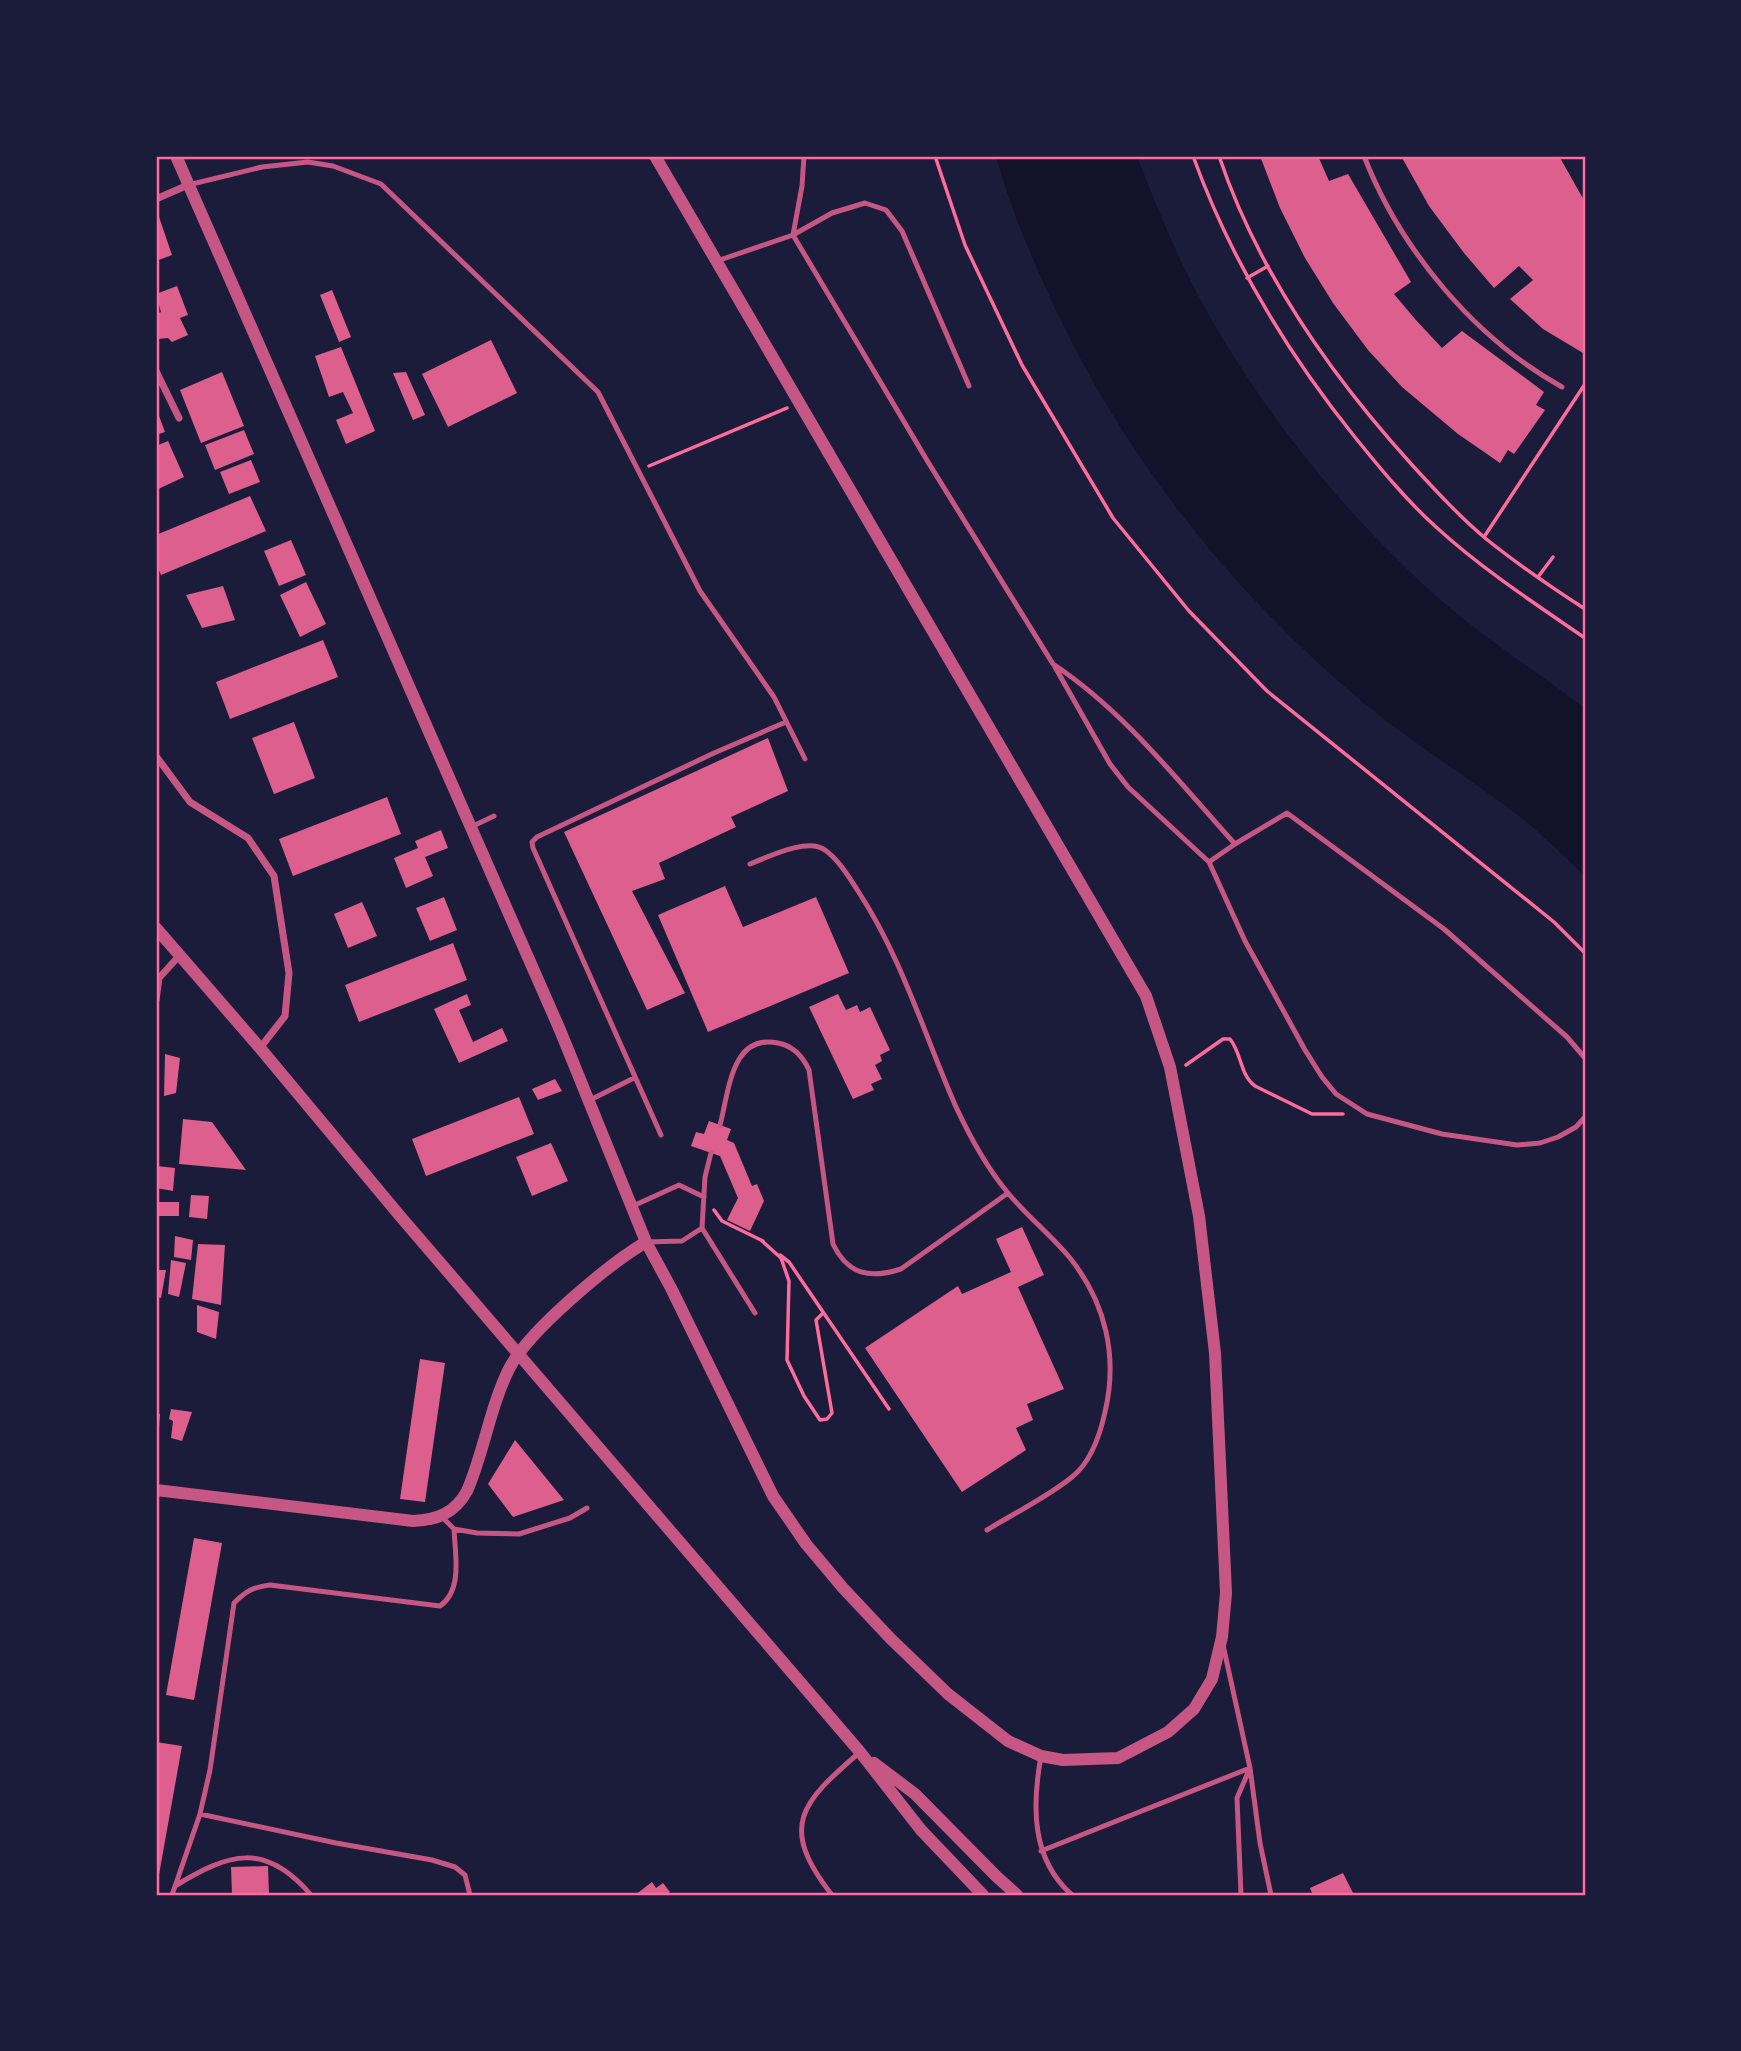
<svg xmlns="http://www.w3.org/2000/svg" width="1741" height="2051" viewBox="0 0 1741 2051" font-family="'Roboto Condensed',sans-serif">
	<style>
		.water { fill: #12122b }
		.building { fill: #dd5f8e }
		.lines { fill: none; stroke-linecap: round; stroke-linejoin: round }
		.path { stroke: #ff6b9d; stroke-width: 3.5 }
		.service { stroke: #c65784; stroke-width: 5 }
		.minor { stroke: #c65784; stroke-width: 7 }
		.tertiary { stroke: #c65784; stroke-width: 12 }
		.neatline { fill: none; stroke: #ff6b9d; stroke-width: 2.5 }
	</style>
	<rect width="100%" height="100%" fill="#1b1b3a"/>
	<path class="water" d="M 996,156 L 1137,156 C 1150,190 1164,225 1180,259 C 1237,381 1336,507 1436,596 C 1483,637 1535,671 1585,708 L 1585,876 C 1564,856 1542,834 1519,816 C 1468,777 1414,744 1365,704 C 1228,590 1116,447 1044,284 C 1025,242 1008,200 996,156 Z"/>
	<path class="building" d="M 1260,156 L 1318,156 L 1329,181 L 1348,174 L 1411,282 L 1394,294 L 1415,319 L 1442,348 L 1462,331 L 1544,392 L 1536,405 L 1545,410 L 1514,454 L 1508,450 L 1500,463 L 1458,434 L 1402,387 L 1368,350 L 1333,303 L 1305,258 L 1280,208 Z
		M 1401,156 L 1559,156 L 1585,202 L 1583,353 L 1543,329 L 1510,299 L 1533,280 L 1519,266 L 1494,288 L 1464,253 L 1429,206 Z
		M 158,214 L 172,255 L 156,261 L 156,215 Z
		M 177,286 L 188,315 L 180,318 L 188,335 L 172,342 L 168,338 L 158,339 L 156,314 L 161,312 L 156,294 Z
		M 332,290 L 351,337 L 339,342 L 320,295 Z
		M 491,340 L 517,393 L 448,427 L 422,374 Z
		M 341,347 L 375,431 L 346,444 L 336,420 L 353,413 L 343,392 L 329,397 L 315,356 Z
		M 222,372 L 244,426 L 201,443 L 180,390 Z
		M 406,372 L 425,415 L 413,420 L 393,373 Z
		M 156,408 L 165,432 L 156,435 Z
		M 244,430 L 254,454 L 215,470 L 205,445 Z
		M 168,441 L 184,477 L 156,490 L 156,446 Z
		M 251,460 L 260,482 L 229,494 L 220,472 Z
		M 250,496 L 266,531 L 161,575 L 156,564 L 156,535 Z
		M 291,540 L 306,575 L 279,586 L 264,551 Z
		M 306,582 L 326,624 L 300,637 L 280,595 Z
		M 223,586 L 235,620 L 202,628 L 186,595 Z
		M 323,640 L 338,677 L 230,719 L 216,682 Z
		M 294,722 L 315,778 L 274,794 L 252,738 Z
		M 768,738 L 788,791 L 731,817 L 736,827 L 659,863 L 665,879 L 632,891 L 685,993 L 647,1010 L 564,832 Z
		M 387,797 L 401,834 L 293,876 L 279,839 Z
		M 441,830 L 448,848 L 425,857 L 433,876 L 406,888 L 394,858 L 418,848 L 415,841 Z
		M 725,886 L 743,927 L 816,897 L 849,973 L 708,1032 L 658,915 Z
		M 444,897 L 457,930 L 430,941 L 416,908 Z
		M 362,902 L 377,936 L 348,948 L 334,914 Z
		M 453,943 L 467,980 L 359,1022 L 345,985 Z
		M 467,994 L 471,1005 L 459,1010 L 473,1042 L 502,1028 L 508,1041 L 459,1063 L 434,1009 Z
		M 838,994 L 846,1010 L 857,1005 L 860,1012 L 870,1007 L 890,1050 L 880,1055 L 882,1061 L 875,1065 L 882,1079 L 871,1084 L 874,1090 L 853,1099 L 809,1007 Z
		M 165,1054 L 180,1058 L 176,1093 L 164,1096 Z
		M 555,1079 L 562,1091 L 538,1100 L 532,1089 Z
		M 519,1097 L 534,1134 L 426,1176 L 412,1139 Z
		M 183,1119 L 212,1122 L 246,1170 L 179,1164 Z
		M 709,1121 L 731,1129 L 727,1140 L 734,1143 L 752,1186 L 757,1184 L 764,1201 L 750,1231 L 727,1220 L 738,1198 L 720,1156 L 691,1146 L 696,1132 L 704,1134 Z
		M 551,1143 L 568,1181 L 532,1196 L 516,1157 Z
		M 157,1166 L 175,1168 L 173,1191 L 156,1188 Z
		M 191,1195 L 209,1196 L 207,1219 L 189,1217 Z
		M 156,1202 L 179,1202 L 179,1216 L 156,1216 Z
		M 1022,1227 L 1044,1275 L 1018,1287 L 1064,1389 L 1027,1404 L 1033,1420 L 1016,1428 L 1026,1450 L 962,1492 L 865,1348 L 958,1286 L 962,1294 L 1011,1272 L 996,1239 Z
		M 175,1236 L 193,1240 L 191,1260 L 174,1257 Z
		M 198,1244 L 225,1245 L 221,1305 L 192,1299 Z
		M 171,1260 L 186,1263 L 179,1297 L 168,1294 Z
		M 158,1270 L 166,1270 L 161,1298 L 156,1297 Z
		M 197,1305 L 219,1312 L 216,1339 L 197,1332 Z
		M 420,1359 L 445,1363 L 425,1502 L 400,1499 Z
		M 171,1409 L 192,1412 L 182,1441 L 171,1438 L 173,1421 L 169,1419 Z
		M 156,1413 L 160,1414 L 158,1439 L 156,1439 Z
		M 515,1440 L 564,1500 L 513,1517 L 488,1484 Z
		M 194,1538 L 222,1543 L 194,1700 L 166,1695 Z
		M 156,1742 L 182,1746 L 157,1886 L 156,1886 Z
		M 268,1866 L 269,1895 L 232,1895 L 231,1867 Z
		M 1343,1873 L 1354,1895 L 1313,1895 L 1310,1888 Z
		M 652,1882 L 656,1888 L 663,1883 L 670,1892 L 666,1895 L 635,1895 Z"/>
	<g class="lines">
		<path class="path" d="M 935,156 L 965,245 L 1022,365 L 1113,518 L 1189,611 L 1267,691 L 1554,922 L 1585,953
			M 1193,156 C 1230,258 1286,351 1354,436 C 1379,467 1406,500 1436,527 C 1482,569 1534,603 1585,638
			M 1219,156 C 1258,272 1331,376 1413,466 C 1436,491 1459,516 1485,538 C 1517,564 1551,587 1585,609
			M 1247,278 L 1268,266
			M 649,466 L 787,408
			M 1484,537 L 1585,384
			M 1538,577 L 1553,557
			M 1186,1065 L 1223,1039 L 1230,1039 C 1242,1054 1240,1075 1255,1086 L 1312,1114 L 1343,1114
			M 714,1210 L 722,1221 L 763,1241
			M 761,1240 L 781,1258 L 789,1281 L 787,1360 L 804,1396 L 820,1420 L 827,1419 L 832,1413 L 816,1320 L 823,1313
			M 780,1255 L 789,1262 L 889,1409"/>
		<path class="service" d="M 804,156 L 802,186 L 793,235 L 928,462 L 1053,664 C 1124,711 1178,781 1235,844 L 1209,862
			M 1364,156 C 1400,249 1474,338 1562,387
			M 188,185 L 262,167 L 308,162 L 333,166 L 381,184 L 598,392 L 700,591 L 774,697 L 805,759
			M 717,261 L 793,235 L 832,213 L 865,203 L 886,210 L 902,231 L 969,386
			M 1055,667 L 1110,764 L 1128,787 L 1209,862 L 1245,941 L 1305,1050 L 1322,1077 L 1336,1094 L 1367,1114 L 1442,1134 L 1517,1145 L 1540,1143 L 1558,1137 L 1576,1127 L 1585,1117
			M 471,827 L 494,816
			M 1235,844 L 1287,813 L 1444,929 L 1567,1037 L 1585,1058
			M 750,864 C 768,857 808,837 825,850 C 839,860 849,877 858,891 C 902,958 924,1034 956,1107 C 970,1137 987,1168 1008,1193 C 1027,1216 1051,1235 1070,1258 C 1106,1303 1118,1357 1105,1412 C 1100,1435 1091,1462 1072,1477 C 1049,1496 1013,1514 987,1530
			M 590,1100 L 634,1078
			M 720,1125 C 729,1092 731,1033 778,1043 C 794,1046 803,1057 809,1070 L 833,1244 C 848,1275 870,1279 901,1269 L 1008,1193
			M 661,1135 L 533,848 L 532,842 L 537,837 L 714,753 L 786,722
			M 633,1206 L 679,1185 L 704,1197
			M 702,1228 L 755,1313
			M 646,1242 L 682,1241 L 702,1228 L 705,1177 L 711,1153
			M 442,1517 L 454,1529 L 477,1533 L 519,1534 L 570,1518 L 587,1508
			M 1223,1645 L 1250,1768 L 1237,1798 L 1241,1895
			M 1041,1756 C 1032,1806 1031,1859 1072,1895
			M 200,1814 L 336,1843 L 432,1860 L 455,1867 L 465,1875 L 470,1895
			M 1041,1851 L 1250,1768 L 1260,1843 L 1271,1895
			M 175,1886 C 229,1853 265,1841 311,1895
			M 172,1895 L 200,1814 L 210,1770 L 234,1603 C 246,1591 253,1587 270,1585 L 440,1606 C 463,1590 455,1554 454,1529
			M 832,1895 C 778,1826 801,1803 860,1752"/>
		<path class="minor" d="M 156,199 L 188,185
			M 156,371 L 179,418
			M 156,756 L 190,802 L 248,838 L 274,876 L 289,973 L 285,1016 L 260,1048
			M 156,1000 L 159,978 L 179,956"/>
		<path class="tertiary" d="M 176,156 L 560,1030 L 646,1242 L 671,1288 L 773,1496 L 806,1544 L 843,1588 L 890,1638 L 948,1694 L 1008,1741 L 1041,1756 L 1063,1760 L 1118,1758 L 1168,1732 L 1194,1709 L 1212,1679 L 1222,1637 L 1226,1593 L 1215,1353 L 1199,1216 L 1170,1067 L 1146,996 L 655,156
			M 156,928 L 260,1048 L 400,1216 L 860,1752 L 921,1830 L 983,1895
			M 156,1490 L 413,1521 C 437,1520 455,1513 467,1491 C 484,1452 490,1407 509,1369 C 528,1331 609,1264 646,1242
			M 874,1763 L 915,1794 L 996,1876 L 1017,1895"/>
	</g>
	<rect width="1741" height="2051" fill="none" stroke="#1b1b3a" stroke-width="315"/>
	<rect x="158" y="158" width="1426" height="1736" class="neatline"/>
</svg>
